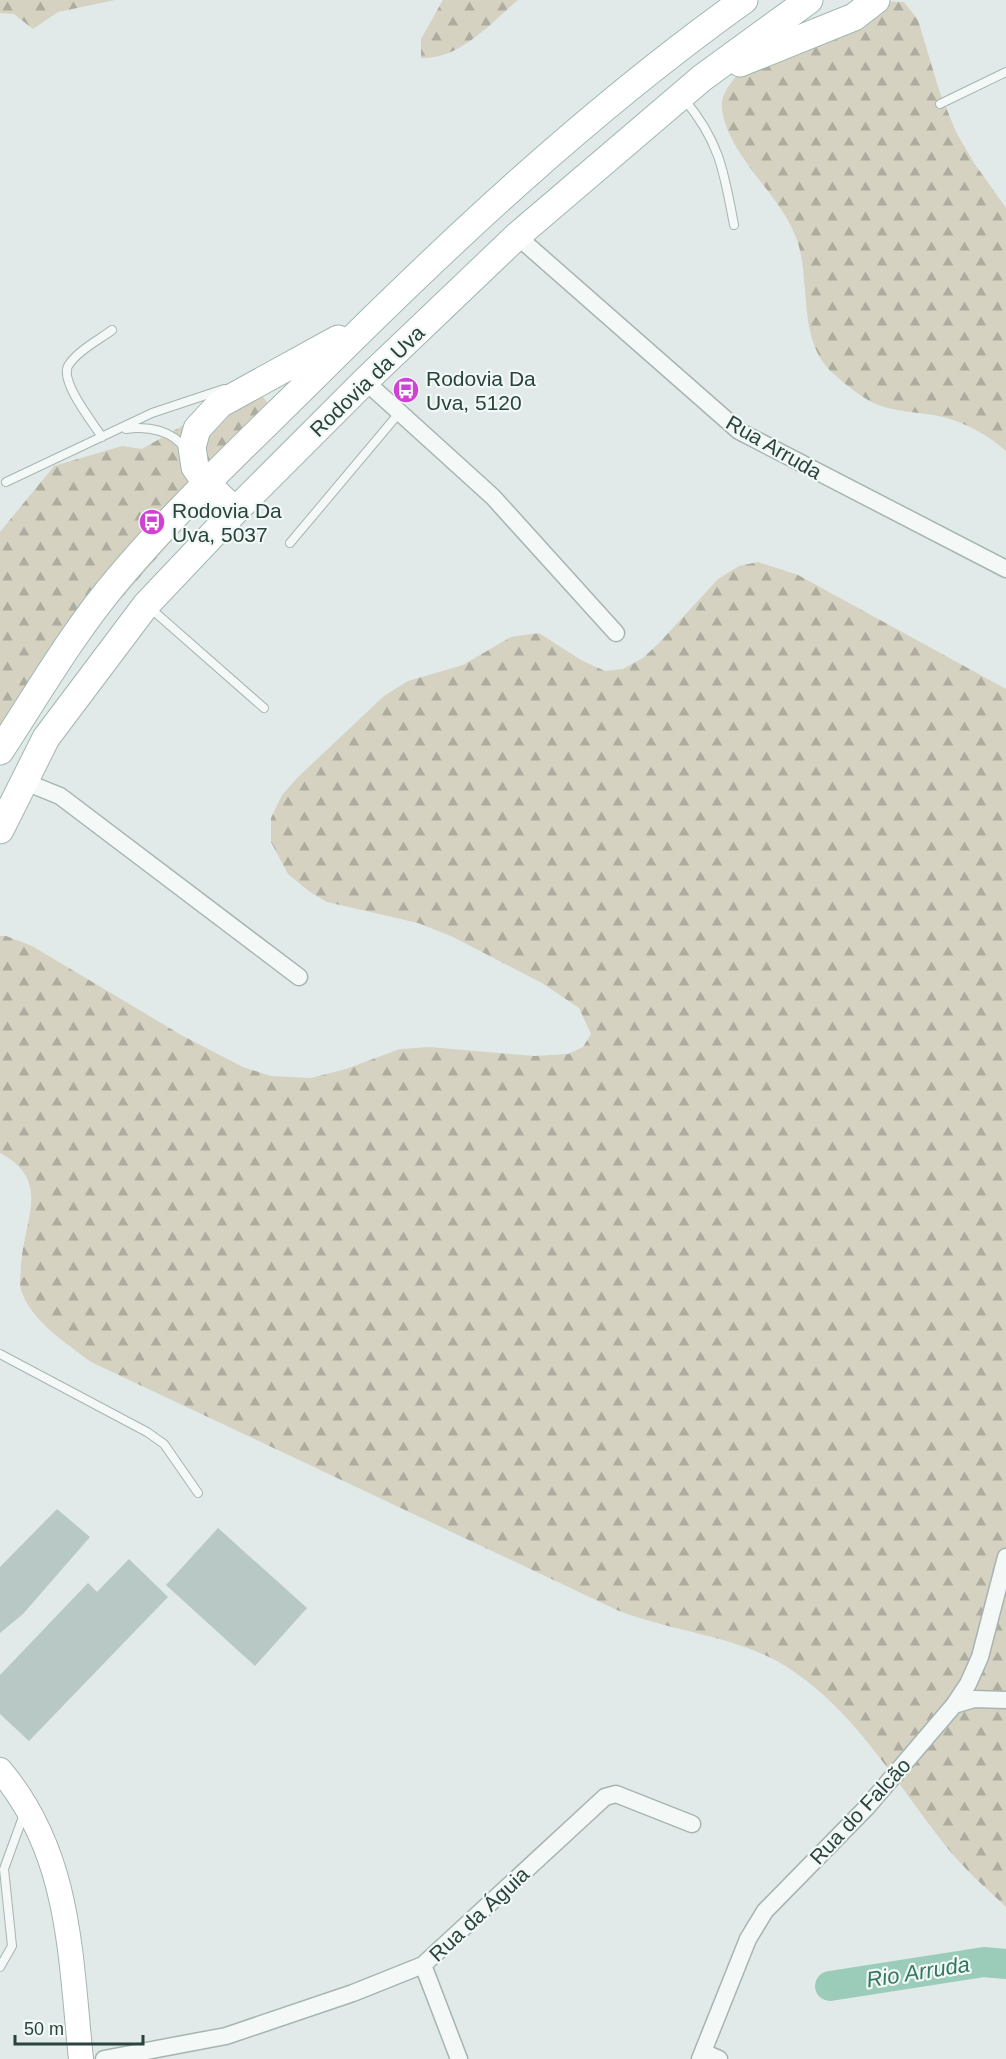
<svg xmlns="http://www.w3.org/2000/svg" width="1006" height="2059" viewBox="0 0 1006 2059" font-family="Arial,sans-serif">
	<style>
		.forest { fill: url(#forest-firs) }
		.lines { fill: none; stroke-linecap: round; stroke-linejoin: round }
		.river { stroke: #9bccba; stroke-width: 30 }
		.building { fill: #b8c8c4 }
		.lane-casing { stroke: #a6b5b1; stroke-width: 10 }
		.street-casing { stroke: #a6b5b1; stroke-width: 19 }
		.secondary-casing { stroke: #a6b5b1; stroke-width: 26 }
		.primary-casing { stroke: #a0b7b0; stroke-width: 29 }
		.lane { stroke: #f4f8f7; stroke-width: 8 }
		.street { stroke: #f4f8f7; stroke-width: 16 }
		.secondary { stroke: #fff; stroke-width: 24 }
		.primary { stroke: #fff; stroke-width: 27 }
		.labels { text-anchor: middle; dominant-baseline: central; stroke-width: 4.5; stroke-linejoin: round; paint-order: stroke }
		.poi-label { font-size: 21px; fill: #29433d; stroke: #f1f8f6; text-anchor: start }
		.street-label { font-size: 21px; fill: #29433d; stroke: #f1f8f6 }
		.water-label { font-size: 22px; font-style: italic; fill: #317961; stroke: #f1f8f6 }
	</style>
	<defs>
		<pattern id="forest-firs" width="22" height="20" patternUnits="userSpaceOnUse" patternTransform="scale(1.5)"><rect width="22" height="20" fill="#d5d2c2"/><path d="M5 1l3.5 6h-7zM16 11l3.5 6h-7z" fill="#adac9f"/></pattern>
	</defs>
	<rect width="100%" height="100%" fill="#e1eae8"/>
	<path class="forest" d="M 0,0 L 115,0 L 58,12 L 33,29 L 14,14 L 0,13 Z
		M 443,0 L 518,0 C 491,23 459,60 421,58 L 421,39 Z
		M 864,0 L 904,2 L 918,20 L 939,90 L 956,132 L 974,163 L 1006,208 L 1006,451 C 988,435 966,423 943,417 C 918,411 890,413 868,400 C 856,393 845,384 835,375 C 797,344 811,285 798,243 C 784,197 728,157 722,109 C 720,95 730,84 738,74 Z
		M 244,397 L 263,397 L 273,410 L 249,453 L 0,736 L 0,532 L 54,466 L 122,446 L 142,449 L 196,418 Z
		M 758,562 L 798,575 L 1006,689 L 1006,1907 C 985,1887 963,1868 945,1845 C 898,1786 857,1714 793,1671 C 741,1635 674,1633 617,1610 L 91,1362 C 66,1343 31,1321 21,1290 C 19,1283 21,1274 21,1267 C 23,1220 53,1181 0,1153 L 0,936 L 6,936 L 32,946 L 183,1036 L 243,1067 L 271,1076 L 311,1078 L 346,1069 L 400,1049 L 429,1047 L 534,1056 L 568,1054 L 583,1047 L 591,1034 L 579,1008 L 542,983 L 453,937 L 418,923 L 327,902 L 310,892 L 288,874 L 271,842 L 271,818 L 282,795 L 297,778 L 384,696 L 408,681 L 463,665 L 511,637 L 539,633 L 581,660 L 605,671 L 623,669 L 643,658 L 659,643 L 718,579 L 739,566 Z"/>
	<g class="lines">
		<path class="river" d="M 830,1986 L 984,1962 L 1006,1964"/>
	</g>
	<path class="building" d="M 57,1509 L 90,1537 L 23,1614 L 0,1633 L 0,1567 Z
		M 218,1528 L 307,1608 L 255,1666 L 166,1585 Z
		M 129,1559 L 168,1597 L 29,1741 L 0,1714 L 0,1675 L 88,1583 L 97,1592 Z"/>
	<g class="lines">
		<defs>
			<path id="lane" d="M 684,99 C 720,142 724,172 734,225
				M 940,104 L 1006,72
				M 126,429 C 148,426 173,430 186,450
				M 102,437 C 93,423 60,382 68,366 C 77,351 99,340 112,330
				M 6,482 L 152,413 L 224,389
				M 290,543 L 400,412
				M 149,607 L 264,708
				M 0,1354 L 147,1432 L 164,1444 L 198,1493
				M 0,1967 L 12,1946 L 4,1869 L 24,1814"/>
			<path id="street" d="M 517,236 L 739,431 L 1006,569
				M 365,381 L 493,497 L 616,633
				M 23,781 L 60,796 L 299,977
				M 954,1705 L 974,1699 L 1006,1700
				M 423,1965 L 459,2059
				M 703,2052 L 719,2059
				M 104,2059 L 226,2036 L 353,1993 L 423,1965 L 605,1797 L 616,1794 L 692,1824
				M 700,2059 L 748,1939 L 765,1911 L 867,1807 L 954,1705 L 968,1684 L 980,1657 L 1006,1557"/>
			<path id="secondary" d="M 0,1770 C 71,1854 70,1955 81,2059"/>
			<path id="primary" d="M 740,63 L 854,17 L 876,0
				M 235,511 L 207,484 L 195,467 L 192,447 L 197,429 L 220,404 L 338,339
				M 0,751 C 38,693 73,632 118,579 C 176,510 243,447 307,384 C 445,246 586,113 744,0
				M 0,830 L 46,738 L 146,605 L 235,511 L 365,381 L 517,236 L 702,78 L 809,0"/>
		</defs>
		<use href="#lane" class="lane-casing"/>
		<use href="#street" class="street-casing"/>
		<use href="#secondary" class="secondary-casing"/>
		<use href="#primary" class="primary-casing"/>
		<use href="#lane" class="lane"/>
		<use href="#street" class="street"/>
		<use href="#secondary" class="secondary"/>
		<use href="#primary" class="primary"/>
	</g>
	<defs>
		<symbol id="bus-disc" viewBox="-11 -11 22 22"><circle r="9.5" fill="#d042d3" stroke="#f1f8f6"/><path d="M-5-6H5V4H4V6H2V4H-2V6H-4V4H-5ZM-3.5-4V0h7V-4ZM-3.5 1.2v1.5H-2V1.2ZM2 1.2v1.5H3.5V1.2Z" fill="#fff"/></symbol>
	</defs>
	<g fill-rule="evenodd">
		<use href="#bus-disc" x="391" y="375" width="30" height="30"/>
		<use href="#bus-disc" x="137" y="507" width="30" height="30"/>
	</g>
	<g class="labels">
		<g class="poi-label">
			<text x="426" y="378">Rodovia Da<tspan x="426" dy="24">Uva, 5120</tspan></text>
			<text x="172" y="510">Rodovia Da<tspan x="172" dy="24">Uva, 5037</tspan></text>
		</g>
		<g class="street-label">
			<text transform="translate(367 381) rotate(-44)">Rodovia da Uva</text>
			<text transform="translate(774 447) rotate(30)">Rua Arruda</text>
			<text transform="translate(860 1811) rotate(-47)">Rua do Falcão</text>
			<text transform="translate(479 1914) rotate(-43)">Rua da Águia</text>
		</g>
		<g class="water-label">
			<text transform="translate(918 1972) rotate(-9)">Rio Arruda</text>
		</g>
	</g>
	<path d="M15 2035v9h128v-9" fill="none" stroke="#29433d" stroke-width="3"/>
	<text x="24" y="2035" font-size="18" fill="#29433d" stroke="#f1f8f6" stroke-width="4.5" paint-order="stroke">50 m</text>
</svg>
